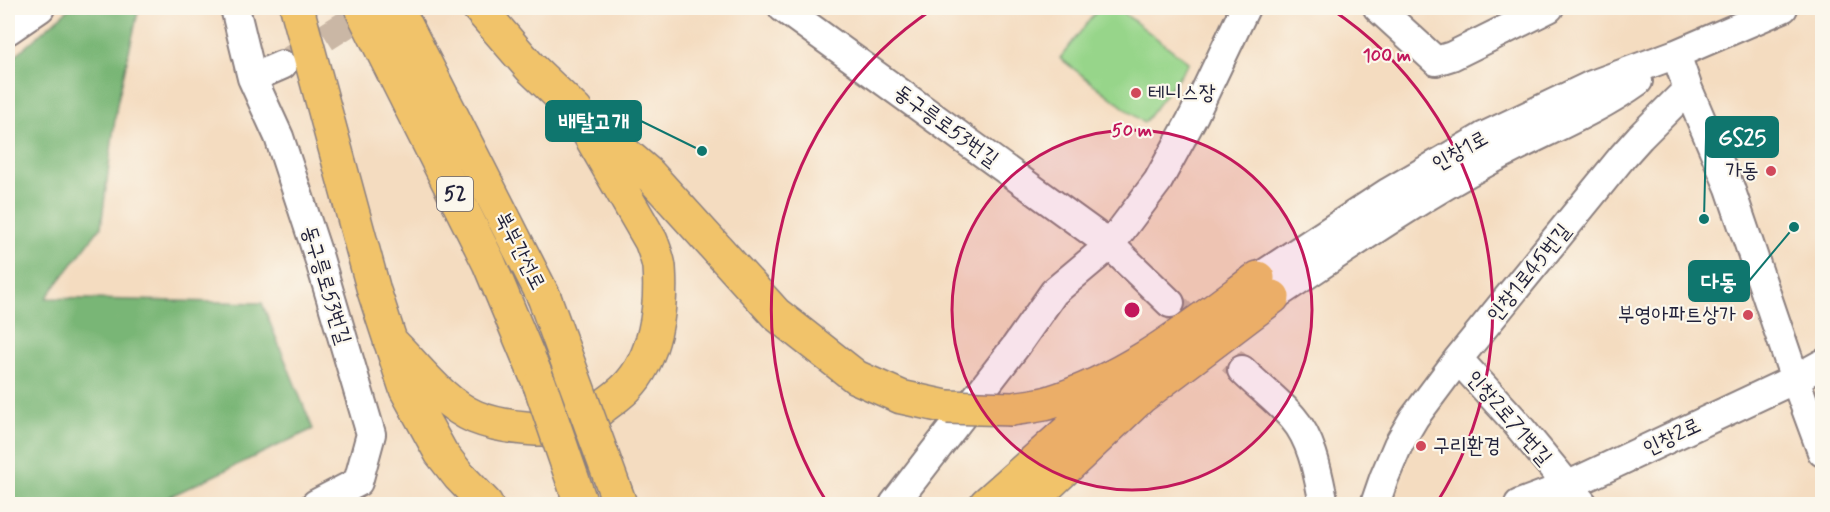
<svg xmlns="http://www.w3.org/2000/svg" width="1830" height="512" viewBox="0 0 1830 512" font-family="Mynerve,'Poor Story',sans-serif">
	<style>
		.green { fill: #97d58a; stroke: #5c7c62; stroke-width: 1.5 }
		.forest { fill: #79b676; stroke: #4e6c58; stroke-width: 1.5 }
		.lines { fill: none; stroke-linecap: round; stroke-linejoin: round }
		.minor-tunnel { stroke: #cab7a5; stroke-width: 28; stroke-dasharray: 28 14; stroke-linecap: butt }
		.minor-casing { stroke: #8b7f7e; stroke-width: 32 }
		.highway-casing { stroke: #8b7f7e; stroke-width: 36 }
		.minor { stroke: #fff; stroke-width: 28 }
		.highway { stroke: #f1c36a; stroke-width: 33 }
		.highway-bridge-casing { stroke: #8b7f7e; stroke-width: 36; stroke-linecap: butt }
		.highway-bridge { stroke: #f1c36a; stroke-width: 33 }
		.ring { fill: none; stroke: #c2185b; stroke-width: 3 }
		.poi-dot { fill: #d1495b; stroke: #fbf7ec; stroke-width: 2 }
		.labels { text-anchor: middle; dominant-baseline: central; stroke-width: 4.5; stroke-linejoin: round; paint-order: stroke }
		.shield { fill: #fbf7ec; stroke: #636270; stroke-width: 1.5 }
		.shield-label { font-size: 20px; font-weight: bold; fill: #22223b }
		.poi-label { font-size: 21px; fill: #22223b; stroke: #fbf7ec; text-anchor: start }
		.street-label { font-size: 21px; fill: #22223b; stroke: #fbf7ec }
		.centre { fill: #c2185b; stroke: #fbf7ec; stroke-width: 3 }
		.ring-label { font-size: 18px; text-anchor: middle; font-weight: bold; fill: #c2185b; stroke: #fbf7ec; stroke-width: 4.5; stroke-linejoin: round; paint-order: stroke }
		.leader { fill: none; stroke: #0f766e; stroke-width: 2 }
		.callout-dot { fill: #0f766e; stroke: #fbf7ec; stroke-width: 2 }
		.callout { fill: #0f766e; stroke: #0f766e; stroke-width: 2 }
		.callout-label { font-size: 22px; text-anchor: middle; font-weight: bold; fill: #fff }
	</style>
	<rect width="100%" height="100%" fill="#fbf7ec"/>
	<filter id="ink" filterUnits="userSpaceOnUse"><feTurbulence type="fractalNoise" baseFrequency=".0167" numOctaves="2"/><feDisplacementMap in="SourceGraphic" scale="12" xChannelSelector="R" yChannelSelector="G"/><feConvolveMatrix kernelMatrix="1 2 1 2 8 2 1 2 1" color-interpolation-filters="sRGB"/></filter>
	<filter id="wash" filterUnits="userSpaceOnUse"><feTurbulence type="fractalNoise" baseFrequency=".008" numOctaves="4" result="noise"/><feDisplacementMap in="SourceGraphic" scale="24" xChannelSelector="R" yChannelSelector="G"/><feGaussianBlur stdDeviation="1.35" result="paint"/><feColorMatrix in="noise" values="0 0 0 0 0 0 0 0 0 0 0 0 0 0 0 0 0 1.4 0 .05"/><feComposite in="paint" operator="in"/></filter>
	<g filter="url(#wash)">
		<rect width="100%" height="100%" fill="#f4dcc0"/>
		<path class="green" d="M 1099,8 L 1117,8 L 1189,63 L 1144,123 L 1060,58 Z"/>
		<path class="forest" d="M 70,8 L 139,8 L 117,104 L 101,227 L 46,298 L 262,303 L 313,429 L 154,504 L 8,504 L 8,62 Z"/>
	</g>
	<g filter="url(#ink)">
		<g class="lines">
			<path class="minor-tunnel" d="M 290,60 L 372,8
				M 1170,303 L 1242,370"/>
			<defs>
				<path id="minor" d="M 235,8 L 252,78
					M 783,8 L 1110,245 L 1170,303
					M 1378,8 L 1436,61 L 1452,56 L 1549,8
					M 8,30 L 40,8
					M 282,65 L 252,78 L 279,137 L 319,258 L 371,434 L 358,482 L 316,504
					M 1688,89 L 1730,188 L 1795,379 L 1822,452
					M 1258,278 L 1389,192 L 1483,137 L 1592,85 L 1676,54 L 1783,8
					M 1273,297 C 1344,250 1414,201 1489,161 C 1538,134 1592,114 1638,81
					M 1458,359 L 1512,418 L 1583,504
					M 1242,370 C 1258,386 1278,401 1293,418 C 1313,441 1318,475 1324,504
					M 894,504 L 1016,346 L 1054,292 L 1110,245 L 1158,181 L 1194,115 L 1245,8
					M 1375,504 L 1384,478 L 1398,445 L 1414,418 L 1458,359 L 1623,156 L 1640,137 L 1688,89 L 1676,54
					M 1519,504 L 1567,486 L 1795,379 L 1822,364"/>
				<path id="highway" d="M 297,8 L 374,291 L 406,389 L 441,453 L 459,476 L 486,504
					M 361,8 L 489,263 L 540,385
					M 397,8 L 544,297
					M 594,127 L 649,174 L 776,314 L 856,377 L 901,397 L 947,407
					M 390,341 C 416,366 442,403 475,417 C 500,427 554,435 579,423 C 588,419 597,412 605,405 C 612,400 620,394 626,388 C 656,358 662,307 659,267 C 658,259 654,249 651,241 L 576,111 L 530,67 L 479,8
					M 1012,409 C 1024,407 1037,406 1048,403 C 1129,378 1191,327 1258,278
					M 986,504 L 1124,381
					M 1028,504 L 1141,397 L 1273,297"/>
			</defs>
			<use href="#minor" class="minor-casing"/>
			<use href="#highway" class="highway-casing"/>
			<use href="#minor" class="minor"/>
			<use href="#highway" class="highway"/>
			<defs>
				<path id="highway-bridge" d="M 544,297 L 620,504
					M 540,385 L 581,504
					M 947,407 L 1012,409"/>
			</defs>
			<use href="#highway-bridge" class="highway-bridge-casing"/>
			<use href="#highway-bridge" class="highway-bridge"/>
		</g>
	</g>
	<circle cx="1132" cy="310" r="180" fill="#c2185b" fill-opacity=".12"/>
	<g class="ring">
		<circle cx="1132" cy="310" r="180"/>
		<path d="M828 504A361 361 0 0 1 933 9M1331 9A361 361 0 0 1 1436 504"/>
	</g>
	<g class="poi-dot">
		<circle cx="1136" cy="93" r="6"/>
		<circle cx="1771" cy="171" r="6"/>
		<circle cx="1748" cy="315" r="6"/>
		<circle cx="1421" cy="446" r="6"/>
	</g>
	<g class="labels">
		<rect class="shield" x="437" y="177" width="36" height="34" rx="4.5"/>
		<g class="shield-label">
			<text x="455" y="194">52</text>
		</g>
		<g class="poi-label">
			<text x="1148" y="93">테니스장</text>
			<text x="1759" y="171" text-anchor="end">가동</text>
			<text x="1736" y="315" text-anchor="end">부영아파트상가</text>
			<text x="1433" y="446">구리환경</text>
		</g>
		<g class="street-label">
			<text transform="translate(946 126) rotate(36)">동구릉로53번길</text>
			<text transform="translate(1460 151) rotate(-29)">인창1로</text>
			<text transform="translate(520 251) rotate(63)">북부간선로</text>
			<text transform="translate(1529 273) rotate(-51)">인창1로45번길</text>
			<text transform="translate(326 285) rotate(73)">동구릉로53번길</text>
			<text transform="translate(1509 418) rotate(49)">인창2로71번길</text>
			<text transform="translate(1672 437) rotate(-25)">인창2로</text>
		</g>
	</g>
	<circle cx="1132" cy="310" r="9" class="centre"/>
	<g class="ring-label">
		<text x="1387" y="61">100 m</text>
		<text x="1132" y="136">50 m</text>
	</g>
	<path class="leader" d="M702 151L641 121M1704 219L1706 137M1794 227L1749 281"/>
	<g class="callout-dot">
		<circle cx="702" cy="151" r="6"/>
		<circle cx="1704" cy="219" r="6"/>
		<circle cx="1794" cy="227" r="6"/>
	</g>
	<g class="callout">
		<rect x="546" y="101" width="95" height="40" rx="6"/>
		<rect x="1706" y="117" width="72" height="40" rx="6"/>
		<rect x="1689" y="261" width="60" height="40" rx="6"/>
	</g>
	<g class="callout-label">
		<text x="594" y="129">배탈고개</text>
		<text x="1742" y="145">GS25</text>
		<text x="1719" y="289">다동</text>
	</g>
	<rect width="1830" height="512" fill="none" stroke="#fbf7ec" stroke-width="30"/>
</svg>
